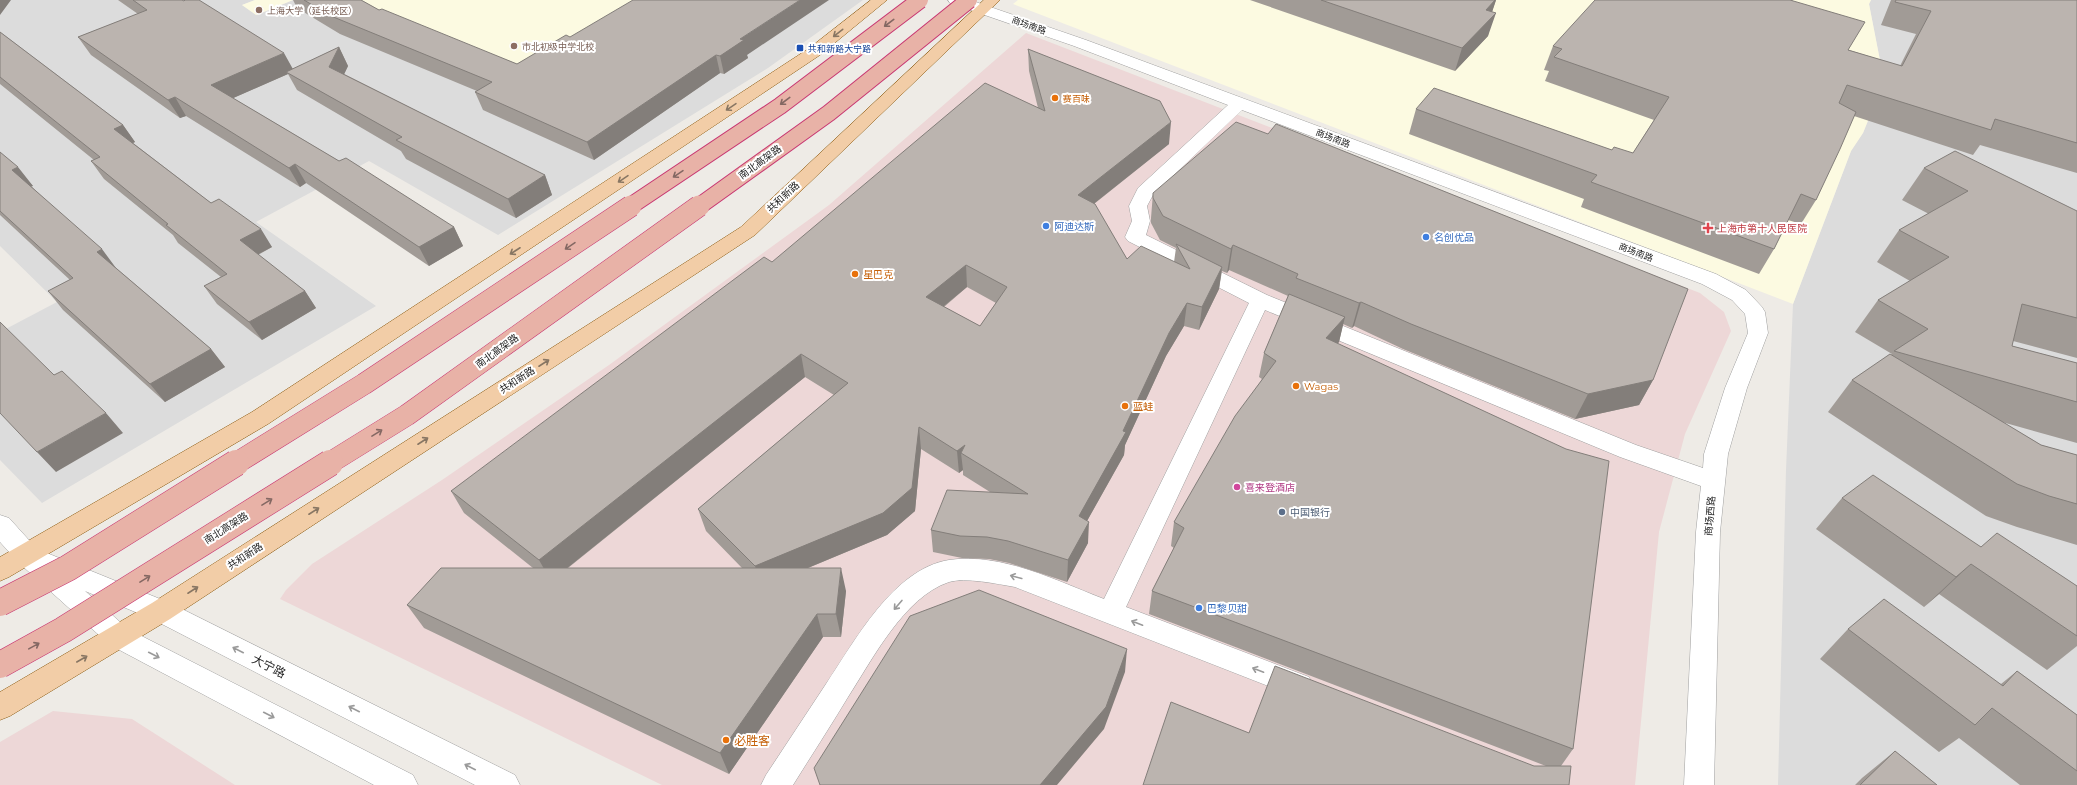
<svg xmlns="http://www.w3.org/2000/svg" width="2077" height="785" viewBox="0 0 2077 785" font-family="Montserrat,'Noto Sans SC',sans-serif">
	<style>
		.residential { fill: #dcdcdc }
		.commercial { fill: #edd7d7 }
		.education { fill: #fcfae1 }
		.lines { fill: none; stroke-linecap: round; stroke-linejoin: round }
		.minor-casing { stroke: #a0a0a0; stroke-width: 1 }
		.primary-casing { stroke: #8a5a10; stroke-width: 1 }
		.minor { fill: #fff; fill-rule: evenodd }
		.primary { fill: #f2cda7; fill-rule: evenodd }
		.trunk-bridge-far2-casing { stroke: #c83772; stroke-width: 18; stroke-linecap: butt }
		.trunk-bridge-far1-casing { stroke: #c83772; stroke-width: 22; stroke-linecap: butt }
		.trunk-bridge-casing { stroke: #c83772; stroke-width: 27; stroke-linecap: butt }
		.trunk-bridge-far2 { stroke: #e8b2a7; stroke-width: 16 }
		.trunk-bridge-far1 { stroke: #e8b2a7; stroke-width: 21 }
		.trunk-bridge { stroke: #e8b2a7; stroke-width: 26 }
		.wall { fill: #a19b96; fill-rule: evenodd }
		.shaded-wall { fill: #837e7a }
		.building { fill: #bbb4af; stroke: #837e7a; fill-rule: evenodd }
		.oneway { stroke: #846863 }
		.oneway2 { stroke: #887663 }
		.oneway3 { stroke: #9a9a9a }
		.education-dot { fill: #8d6e63; stroke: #fff; stroke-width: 1.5 }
		.transit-dot { fill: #1a4fb4; stroke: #fff; stroke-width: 1.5 }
		.food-dot { fill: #e8710a; stroke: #fff; stroke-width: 1.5 }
		.shop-dot { fill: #3f7fe0; stroke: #fff; stroke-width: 1.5 }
		.health-dot { fill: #e0444e; stroke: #fff; stroke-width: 1.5 }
		.hotel-dot { fill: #d1479c; stroke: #fff; stroke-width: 1.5 }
		.service-dot { fill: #5c6f8a; stroke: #fff; stroke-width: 1.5 }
		.labels { text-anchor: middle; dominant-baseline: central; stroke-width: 4; stroke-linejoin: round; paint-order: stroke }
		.far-education-label { font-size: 9px; fill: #785e54; stroke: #fff; text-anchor: start }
		.far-street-label { font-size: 9px; fill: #1f1f1f; stroke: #fff }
		.far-transit-label { font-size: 9px; fill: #164399; stroke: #fff; text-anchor: start }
		.far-food-label { font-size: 9px; fill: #c56008; stroke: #fff; text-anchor: start }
		.street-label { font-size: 10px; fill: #1f1f1f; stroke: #fff }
		.shop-label { font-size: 10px; fill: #366cbe; stroke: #fff; text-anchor: start }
		.health-label { font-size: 10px; fill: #be3a42; stroke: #fff; text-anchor: start }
		.food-label { font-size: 10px; fill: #c56008; stroke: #fff; text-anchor: start }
		.hotel-label { font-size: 10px; fill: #b23c85; stroke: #fff; text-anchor: start }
		.service-label { font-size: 10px; fill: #4e5e75; stroke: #fff; text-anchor: start }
		.near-street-label { font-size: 12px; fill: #1f1f1f; stroke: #fff }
		.near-food-label { font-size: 12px; fill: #c56008; stroke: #fff; text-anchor: start }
	</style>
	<rect width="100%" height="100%" fill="#eeebe6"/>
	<path class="residential" d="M 0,0 L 255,0 L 242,5 L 257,15 L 293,0 L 863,0 L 768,68 L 498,235 L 369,161 L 256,222 L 376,306 L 42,503 L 0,460 L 0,332 L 57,302 L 0,246 Z
		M 1871,0 L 2077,0 L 2077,785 L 1778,785 L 1786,470 L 1793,304 L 1851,151 L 1863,133 L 1884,81 L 1869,4 Z"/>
	<path class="commercial" d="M 1026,33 L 1700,293 L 1724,312 L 1731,331 L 1685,434 L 1659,532 L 1635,785 L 662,785 L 280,599 L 286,590 L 312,564 L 442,480 L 609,365 L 829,205 Z
		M 53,711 L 132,719 L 235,785 L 0,785 L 0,742 Z"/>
	<path class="education" d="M 255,0 L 293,0 L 256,15 L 242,5 Z
		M 356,0 L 651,0 L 525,73 L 386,19 Z
		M 1018,0 L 1871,0 L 1869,4 L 1884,81 L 1863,133 L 1851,151 L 1793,304 L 1013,4 Z"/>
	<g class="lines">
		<defs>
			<path id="minor" d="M 948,0 L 970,0 L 1086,40 L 1716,274 L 1746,290 L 1762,307 L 1765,312 L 1768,333 L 1747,388 L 1728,454 L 1720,532 L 1714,785 L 1684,785 L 1696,532 L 1701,486 L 1620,457 L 1265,310 L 1126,607 L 1309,677 L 1313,686 L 1309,695 L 1299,698 L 1015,587 C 998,584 965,577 949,582 C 904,597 872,660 848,697 C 830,727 811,756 793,785 L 761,785 L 766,775 C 786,745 806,714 826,684 C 855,641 893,569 949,560 C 1001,552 1057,581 1104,599 L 1249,303 L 1128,241 L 1125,237 L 1132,221 L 1129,206 L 1138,188 L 1228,105 L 1074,46 L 950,3 ZM 1242,110 L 1702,284 L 1732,300 L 1745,314 L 1748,333 L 1725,388 L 1704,454 L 1703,468 L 1636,445 L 1267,295 L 1146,235 L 1150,221 L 1147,206 L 1153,195 Z
				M 0,515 L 9,518 L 37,549 L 170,603 L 515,775 L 520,785 L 475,785 L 152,619 L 85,591 L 128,629 L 413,775 L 418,785 L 374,785 L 110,645 L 19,563 L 0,542 Z"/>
			<path id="primary" d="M 871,0 L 887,0 L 820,55 L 268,424 L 9,577 L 0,581 L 0,557 L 252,412 L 808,49 Z
				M 984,0 L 1000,0 L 755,235 L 170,619 L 10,716 L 0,720 L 0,692 L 152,603 L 741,227 Z"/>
		</defs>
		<use href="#minor" class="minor-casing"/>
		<use href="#primary" class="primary-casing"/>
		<use href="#minor" class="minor"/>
		<use href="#primary" class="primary"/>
		<defs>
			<path id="trunk-bridge-far2" d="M 629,207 L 780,106 L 920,0
				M 698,207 L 829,113 L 969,0"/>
			<path id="trunk-bridge-far1" d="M 235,464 L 364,384 L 631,206
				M 328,464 L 407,415 L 699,206"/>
			<path id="trunk-bridge" d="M 0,603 L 68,568 L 236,463
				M 0,665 L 63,630 L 330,463"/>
		</defs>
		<use href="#trunk-bridge-far2" class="trunk-bridge-far2-casing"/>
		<use href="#trunk-bridge-far1" class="trunk-bridge-far1-casing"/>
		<use href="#trunk-bridge" class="trunk-bridge-casing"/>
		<use href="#trunk-bridge-far2" class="trunk-bridge-far2"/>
		<use href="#trunk-bridge-far1" class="trunk-bridge-far1"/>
		<use href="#trunk-bridge" class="trunk-bridge"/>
	</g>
	<path class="wall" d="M 118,0 L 182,0 L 293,69 L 339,47 L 348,66 L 344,74 L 545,175 L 552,195 L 516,218 L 406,159 L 401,151 L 297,90 L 288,74 L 233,98 L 339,161 L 454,227 L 463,246 L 429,266 L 306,183 L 300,187 L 186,116 L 180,118 L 91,55 L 78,37 L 138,14 Z
		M 293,0 L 361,0 L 379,10 L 517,64 L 570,37 L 747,55 L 748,58 L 724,74 L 720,73 L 594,160 L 483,110 L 475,92 L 477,91 L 340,34 L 297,8 Z
		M 1250,0 L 1496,0 L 1492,12 L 1488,36 L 1455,71 Z
		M 1792,0 L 1849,50 L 1900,66 L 1916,34 L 1881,25 L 1891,0 L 2077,0 L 2077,173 L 1980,145 L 1973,155 L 1854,116 L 1816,200 L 1801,224 L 1788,220 L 1774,249 L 1759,274 L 1581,207 L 1584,199 L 1409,134 L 1416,109 L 1612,150 L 1633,153 L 1654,120 L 1545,81 L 1549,71 L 1544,70 L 1553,46 Z
		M 0,32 L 123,125 L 135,142 L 133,143 L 211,203 L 272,247 L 258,255 L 305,291 L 316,308 L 262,340 L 217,304 L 204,286 L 221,277 L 178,243 L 173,235 L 104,179 L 91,161 L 94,160 L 0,84 Z
		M 1028,49 L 1169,144 L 1094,204 L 1127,259 L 1174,262 L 1176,248 L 1160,240 L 1151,223 L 1151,218 L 1153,193 L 1653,380 L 1639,405 L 1575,419 L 1403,349 L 1354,326 L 1352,328 L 1343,324 L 1339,342 L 1338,343 L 1573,749 L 1561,766 L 1569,785 L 1249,733 L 1534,766 L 1546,766 L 1149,614 L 1152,591 L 1174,548 L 1171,546 L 1174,522 L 1262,379 L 1259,377 L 1264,353 L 1288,296 L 1229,270 L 1227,273 L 1222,271 L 1219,289 L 1199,330 L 1184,326 L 1166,356 L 1125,445 L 1124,455 L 1087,521 L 1088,543 L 1067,582 L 1009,563 L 989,559 L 962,558 L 933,552 L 931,530 L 990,492 L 963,475 L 963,470 L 959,473 L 921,449 L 915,511 L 887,535 L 808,568 L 846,591 L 841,637 L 823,637 L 729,774 L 424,628 L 407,605 L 533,568 L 464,513 L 451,491 L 772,262 L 1038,108 L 1029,71 ZM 967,287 L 996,303 L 980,326 L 944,307 ZM 805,377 L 834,395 L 698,509 L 706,531 L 742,568 L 568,568 Z
		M 0,152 L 33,186 L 31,186 L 116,268 L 211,349 L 225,367 L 165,402 L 63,310 L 48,291 L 70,280 L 0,215 Z
		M 1924,168 L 2077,211 L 2077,358 L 2013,341 L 2012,346 L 2077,363 L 2077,443 L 2002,422 L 2041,445 L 2077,455 L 2077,545 L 2017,527 L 1986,516 L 1828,412 L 1852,380 L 1892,354 L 1855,332 L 1878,300 L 1910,281 L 1877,262 L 1899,230 L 1929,214 L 1902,200 Z
		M 1842,498 L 1981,547 L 2077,586 L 2077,646 L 2047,670 L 1939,594 L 1924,607 L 1816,529 Z
		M 1848,629 L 2001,684 L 2017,671 L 2077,715 L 2077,785 L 2020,785 L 1959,738 L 1939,752 L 1820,659 Z
		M 1895,751 L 1937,785 L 1855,785 L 1862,778 Z"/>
	<path class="shaded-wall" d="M 0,0 L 11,0 L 0,15 Z
		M 800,0 L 829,0 L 747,55 L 748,58 L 724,74 L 720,56 L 740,39 Z
		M 1495,0 L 1496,0 L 1490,18 L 1496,13 L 1488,36 L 1455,71 L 1462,48 L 1486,10 Z
		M 339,47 L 348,66 L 339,85 L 329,67 Z
		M 284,53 L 294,71 L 286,72 L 288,74 L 222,103 L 211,85 Z
		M 716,55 L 720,73 L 594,160 L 587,142 Z
		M 175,97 L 186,116 L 180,118 L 168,100 Z
		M 1171,122 L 1169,144 L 1077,217 L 1078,195 Z
		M 123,125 L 135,142 L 126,146 L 114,129 Z
		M 295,164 L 306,183 L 300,187 L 289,168 Z
		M 18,167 L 33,186 L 27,188 L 12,170 Z
		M 545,175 L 552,195 L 516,218 L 508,199 Z
		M 454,227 L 463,246 L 429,266 L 419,247 Z
		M 261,229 L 272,247 L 251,258 L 240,240 Z
		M 1233,245 L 1229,270 L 1227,273 L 1231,249 Z
		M 102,249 L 116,268 L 111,270 L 97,252 Z
		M 966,265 L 967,287 L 928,319 L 926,297 Z
		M 1222,267 L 1219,289 L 1199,330 L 1202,307 Z
		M 305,291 L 316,308 L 262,340 L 249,322 Z
		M 1361,302 L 1354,326 L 1352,328 L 1359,303 Z
		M 1187,303 L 1184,326 L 1166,356 L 1125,445 L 1124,455 L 1078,537 L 1079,516 L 1123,431 L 1169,333 Z
		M 1345,317 L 1339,342 L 1319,362 L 1326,338 Z
		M 211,349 L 225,367 L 165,402 L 150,384 Z
		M 801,354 L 805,377 L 551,581 L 539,560 Z
		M 1653,380 L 1639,405 L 1575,419 L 1588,394 Z
		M 106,413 L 123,433 L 56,472 L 37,452 Z
		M 919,427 L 921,449 L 915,511 L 887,535 L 762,587 L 755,566 Z
		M 965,445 L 961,453 L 963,470 L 959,473 L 957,451 Z
		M 1089,522 L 1088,543 L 1067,582 L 1068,560 Z
		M 1971,564 L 1939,594 L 1924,607 L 1956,577 Z
		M 841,568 L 846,591 L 841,637 L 836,614 Z
		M 817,614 L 823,637 L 729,774 L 720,753 Z
		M 1127,649 L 1125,672 L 1104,729 L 1057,785 L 1040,785 Z"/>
	<path class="building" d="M 133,0 L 182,0 L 184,1 L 185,0 L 199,0 L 284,53 L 211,85 L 339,161 L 346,158 L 454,227 L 419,247 L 295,164 L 289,168 L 175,97 L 168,100 L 78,37 L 147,10 Z
		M 304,0 L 361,0 L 379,10 L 382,9 L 517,64 L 566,35 L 570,37 L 633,0 L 800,0 L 740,39 L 744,40 L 720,56 L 716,55 L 587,142 L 475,92 L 492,82 L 331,16 Z
		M 1321,0 L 1495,0 L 1486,10 L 1496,13 L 1462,48 Z
		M 1595,0 L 1790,0 L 1865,22 L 1848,50 L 1902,66 L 1931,11 L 1895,2 L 1896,0 L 2077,0 L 2077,143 L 1995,119 L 1991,130 L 1847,85 L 1839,103 L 1856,112 L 1840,149 L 1816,200 L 1801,194 L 1774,249 L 1591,182 L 1597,175 L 1416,109 L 1434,88 L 1612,150 L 1614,147 L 1633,153 L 1669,97 L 1554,57 L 1562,49 L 1553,46 Z
		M 0,32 L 123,125 L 114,129 L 211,203 L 219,199 L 261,229 L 240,240 L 305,291 L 249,322 L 204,286 L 227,274 L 166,225 L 168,224 L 91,161 L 100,157 L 0,77 Z
		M 339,47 L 329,67 L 545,175 L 508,199 L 396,140 L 402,137 L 286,72 Z
		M 1028,49 L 1160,101 L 1171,122 L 1078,195 L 1095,204 L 1127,259 L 1141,246 L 1190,269 L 1176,244 L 1222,267 L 1202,307 L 1187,303 L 1169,333 L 1123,431 L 1126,432 L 1079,516 L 1089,522 L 1068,560 L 1008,541 L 987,537 L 960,536 L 931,530 L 947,490 L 1028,494 L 961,453 L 965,445 L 957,451 L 919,427 L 912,488 L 883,513 L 755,566 L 698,509 L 848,383 L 801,354 L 539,560 L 451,491 L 764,257 L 772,262 L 985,83 L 1045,111 ZM 966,265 L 1007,287 L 980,326 L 926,297 Z
		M 1236,122 L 1268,134 L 1276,124 L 1688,289 L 1653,380 L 1588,394 L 1411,324 L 1361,302 L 1359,303 L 1296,278 L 1298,274 L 1233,245 L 1231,249 L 1163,216 L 1153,198 L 1153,193 Z
		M 1955,151 L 2077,211 L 2077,318 L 2022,304 L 2012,346 L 2077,363 L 2077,402 L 1894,351 L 1928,329 L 1878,300 L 1949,257 L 1899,230 L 1968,191 L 1924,168 Z
		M 0,152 L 18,167 L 12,170 L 102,249 L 97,252 L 211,349 L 150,384 L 48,291 L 73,278 L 0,211 Z
		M 1289,294 L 1345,317 L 1326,338 L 1566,449 L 1609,461 L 1573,749 L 1152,591 L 1184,528 L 1174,522 L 1235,416 L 1276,361 L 1264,353 Z
		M 0,322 L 54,375 L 62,371 L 106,413 L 37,452 L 0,413 Z
		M 1890,354 L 2041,445 L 2077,455 L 2077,504 L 2049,496 L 2017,484 L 1852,380 Z
		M 1873,475 L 1981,547 L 1997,533 L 2077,586 L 2077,636 L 1971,564 L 1956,577 L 1842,498 Z
		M 441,568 L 841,568 L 836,614 L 817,614 L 720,753 L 407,605 Z
		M 979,590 L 1127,649 L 1106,707 L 1040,785 L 820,785 L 814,768 L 910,616 Z
		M 1884,599 L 2003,686 L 2017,671 L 2077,715 L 2077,771 L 1992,708 L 1975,725 L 1848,629 Z
		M 1275,666 L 1534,766 L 1571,766 L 1569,785 L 1143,785 L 1171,702 L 1249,733 Z
		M 1895,751 L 1937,785 L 1860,785 Z"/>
	<defs><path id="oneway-shaft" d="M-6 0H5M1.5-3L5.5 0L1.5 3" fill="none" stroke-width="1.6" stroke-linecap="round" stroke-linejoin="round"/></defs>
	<g class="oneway">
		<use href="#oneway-shaft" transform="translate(889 23) rotate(143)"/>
		<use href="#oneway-shaft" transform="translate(785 101) rotate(143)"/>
		<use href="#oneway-shaft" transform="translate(678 174) rotate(146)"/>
		<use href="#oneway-shaft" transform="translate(570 246) rotate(146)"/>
		<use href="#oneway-shaft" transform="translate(377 433) rotate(-32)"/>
		<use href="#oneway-shaft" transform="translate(267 502) rotate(-32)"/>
		<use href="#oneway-shaft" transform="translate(145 579) rotate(-32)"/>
		<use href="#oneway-shaft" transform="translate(34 646) rotate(-29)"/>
	</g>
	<g class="oneway2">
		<use href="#oneway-shaft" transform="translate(838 33) rotate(142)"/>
		<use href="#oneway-shaft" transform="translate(731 107) rotate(146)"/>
		<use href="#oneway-shaft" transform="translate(623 179) rotate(146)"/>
		<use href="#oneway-shaft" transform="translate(515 251) rotate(147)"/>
		<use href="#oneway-shaft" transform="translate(544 363) rotate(-33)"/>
		<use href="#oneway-shaft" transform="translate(423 441) rotate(-33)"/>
		<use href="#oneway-shaft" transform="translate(314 511) rotate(-33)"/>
		<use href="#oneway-shaft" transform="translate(193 590) rotate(-33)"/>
		<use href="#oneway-shaft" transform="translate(82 659) rotate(-30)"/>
	</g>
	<g class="oneway3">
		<use href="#oneway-shaft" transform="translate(1016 577) rotate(-165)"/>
		<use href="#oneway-shaft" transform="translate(898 605) rotate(131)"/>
		<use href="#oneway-shaft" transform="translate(1137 623) rotate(-159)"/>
		<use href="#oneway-shaft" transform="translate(238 650) rotate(-153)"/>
		<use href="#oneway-shaft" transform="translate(154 655) rotate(27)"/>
		<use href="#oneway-shaft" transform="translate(1258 670) rotate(-159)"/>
		<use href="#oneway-shaft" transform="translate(354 709) rotate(-153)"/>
		<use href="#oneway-shaft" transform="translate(269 715) rotate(27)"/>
		<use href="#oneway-shaft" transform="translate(470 767) rotate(-153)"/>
	</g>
	<g class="education-dot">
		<circle cx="259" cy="10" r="4"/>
		<circle cx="514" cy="46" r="4"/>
	</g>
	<rect class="transit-dot" x="796" y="44" width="8" height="8" rx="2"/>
	<g class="food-dot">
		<circle cx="1055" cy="98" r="4"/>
		<circle cx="855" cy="274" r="4"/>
		<circle cx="1296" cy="386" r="4"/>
		<circle cx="1125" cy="406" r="4"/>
		<circle cx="726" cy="740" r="4"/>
	</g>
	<g class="shop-dot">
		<circle cx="1046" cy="226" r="4"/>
		<circle cx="1426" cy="237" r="4"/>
		<circle cx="1199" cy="608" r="4"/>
	</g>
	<path class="health-dot" d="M1706 222h4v4h4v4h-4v4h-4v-4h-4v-4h4z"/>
	<circle class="hotel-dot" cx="1237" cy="487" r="4"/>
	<circle class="service-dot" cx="1282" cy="512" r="4"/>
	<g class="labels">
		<g class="far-education-label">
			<text x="267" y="10">上海大学（延长校区）</text>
			<text x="522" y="46">市北初级中学北校</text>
		</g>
		<g class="far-street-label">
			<text transform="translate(1029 25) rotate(20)">商场南路</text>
			<text transform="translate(1333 138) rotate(21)">商场南路</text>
			<text transform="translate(1636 252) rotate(21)">商场南路</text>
		</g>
		<g class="far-transit-label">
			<text x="808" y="48">共和新路大宁路</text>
		</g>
		<g class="far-food-label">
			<text x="1063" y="98">赛百味</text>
		</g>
		<g class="street-label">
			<text transform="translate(760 162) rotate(-36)">南北高架路</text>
			<text transform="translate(783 197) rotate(-43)">共和新路</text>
			<text transform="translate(497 351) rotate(-36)">南北高架路</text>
			<text transform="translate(517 380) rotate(-33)">共和新路</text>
			<text transform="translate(1710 516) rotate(-85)">商场西路</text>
			<text transform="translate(226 528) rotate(-32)">南北高架路</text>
			<text transform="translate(245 556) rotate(-33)">共和新路</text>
		</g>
		<g class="shop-label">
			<text x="1054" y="226">阿迪达斯</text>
			<text x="1434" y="237">名创优品</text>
			<text x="1207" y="608">巴黎贝甜</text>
		</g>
		<g class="health-label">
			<text x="1717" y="228">上海市第十人民医院</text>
		</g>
		<g class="food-label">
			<text x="863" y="274">星巴克</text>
			<text x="1304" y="386">Wagas</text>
			<text x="1133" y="406">蓝蛙</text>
		</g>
		<g class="hotel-label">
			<text x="1245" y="487">喜来登酒店</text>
		</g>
		<g class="service-label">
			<text x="1290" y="512">中国银行</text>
		</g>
		<g class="near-street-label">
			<text transform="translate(269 666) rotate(27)">大宁路</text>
		</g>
		<g class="near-food-label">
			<text x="734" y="740">必胜客</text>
		</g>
	</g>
</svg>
